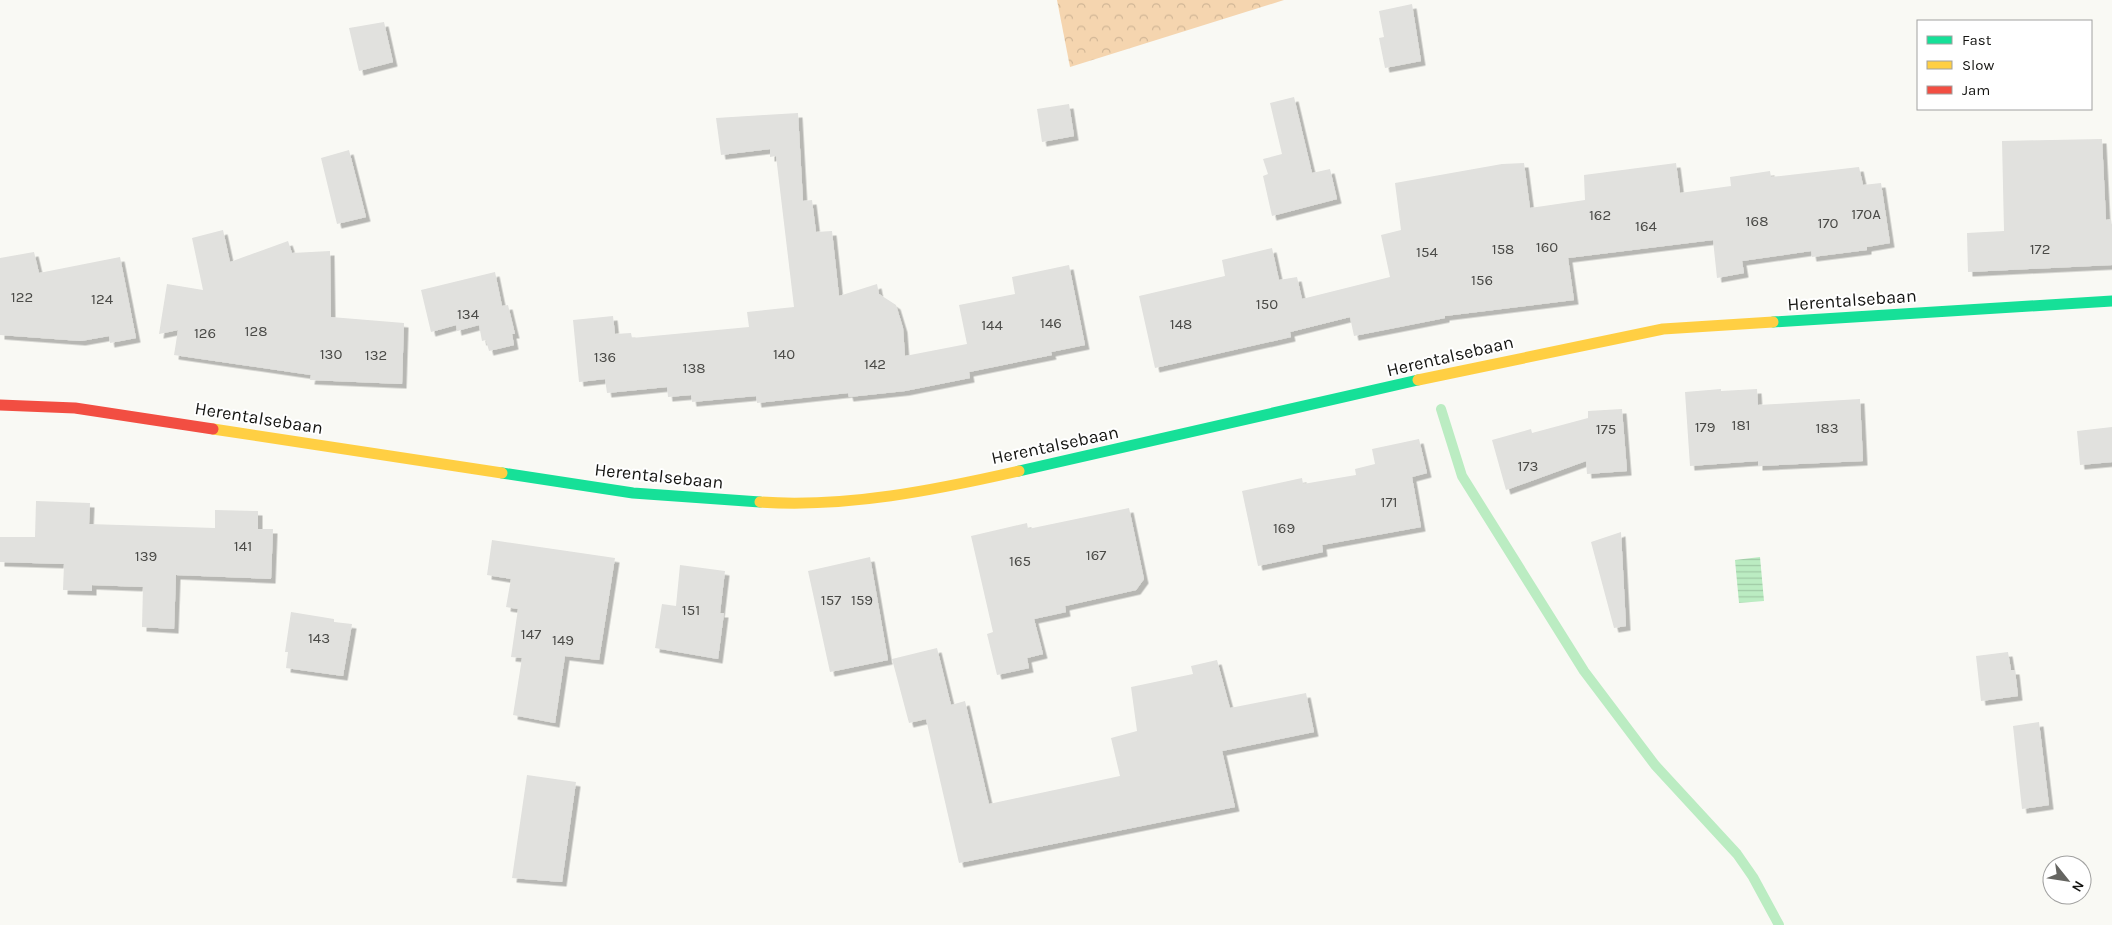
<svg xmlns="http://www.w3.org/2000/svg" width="2112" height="925" viewBox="0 0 2112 925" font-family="Karla,sans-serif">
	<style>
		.forest { fill: url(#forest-crowns) }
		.water { fill: url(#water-rules) }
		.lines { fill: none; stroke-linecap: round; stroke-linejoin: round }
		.stream { stroke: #bbecc2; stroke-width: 10 }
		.building { fill: #e1e1de; filter: url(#shadow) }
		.fast { stroke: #16e098; stroke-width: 11 }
		.slow { stroke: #ffcf43; stroke-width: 11 }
		.jam { stroke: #f24e42; stroke-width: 11 }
		.labels { text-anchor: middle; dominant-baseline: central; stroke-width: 4; stroke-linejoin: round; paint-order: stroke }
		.number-label { font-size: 15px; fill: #4a4a47 }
		.street-label { font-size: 18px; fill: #151512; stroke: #fff }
	</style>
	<defs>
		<pattern id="forest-crowns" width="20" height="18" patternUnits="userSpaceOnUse" patternTransform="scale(1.25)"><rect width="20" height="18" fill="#f5d5af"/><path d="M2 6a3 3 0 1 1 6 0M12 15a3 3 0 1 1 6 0" fill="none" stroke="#d1b696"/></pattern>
		<pattern id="water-rules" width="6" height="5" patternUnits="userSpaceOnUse" patternTransform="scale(1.25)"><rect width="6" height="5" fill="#bbecc2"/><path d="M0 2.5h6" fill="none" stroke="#a0caa6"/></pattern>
		<filter id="shadow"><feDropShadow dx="4.5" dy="4.5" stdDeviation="0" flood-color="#0004"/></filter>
	</defs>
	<rect width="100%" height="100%" fill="#f9f9f4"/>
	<path class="forest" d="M 1057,0 L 1284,0 L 1070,67 Z"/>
	<path class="water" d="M 1760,557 L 1764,601 L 1739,603 L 1735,560 Z"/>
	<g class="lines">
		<path class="stream" d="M 1441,409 L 1462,476 L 1584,671 L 1655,765 L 1737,854 L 1753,877 L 1779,925"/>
	</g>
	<path class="building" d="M 1412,4 L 1421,61 L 1385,68 L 1379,38 L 1384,37 L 1379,11 Z
		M 384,22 L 393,62 L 359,71 L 349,28 Z
		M 1294,97 L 1312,173 L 1330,169 L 1337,199 L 1272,216 L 1263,176 L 1268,174 L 1263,159 L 1282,154 L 1270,103 Z
		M 1069,104 L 1074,136 L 1042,142 L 1037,109 Z
		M 798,113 L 803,201 L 812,200 L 816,232 L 832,231 L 839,296 L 877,284 L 879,294 L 896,305 L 903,328 L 905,356 L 967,344 L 959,305 L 1015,294 L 1012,277 L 1069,265 L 1085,345 L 1051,352 L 1052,355 L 969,372 L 970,378 L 905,391 L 849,397 L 848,393 L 757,403 L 756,396 L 692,402 L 691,395 L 668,397 L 667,387 L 607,393 L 605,379 L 579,382 L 573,320 L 613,316 L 615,334 L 631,333 L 632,338 L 749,327 L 747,312 L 794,307 L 776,156 L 770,157 L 770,149 L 721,155 L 716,118 Z
		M 2102,139 L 2106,220 L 2111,219 L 2112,226 L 2112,265 L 1968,272 L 1967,233 L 2004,231 L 2002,141 Z
		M 349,150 L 366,217 L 337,224 L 321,158 Z
		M 1524,163 L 1530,208 L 1585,200 L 1584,175 L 1676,163 L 1680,193 L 1731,186 L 1730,177 L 1770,171 L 1771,177 L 1859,167 L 1863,185 L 1881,183 L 1890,243 L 1867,247 L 1867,250 L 1812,257 L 1811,251 L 1742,261 L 1744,273 L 1717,278 L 1713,240 L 1568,258 L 1574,300 L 1445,316 L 1445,318 L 1354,336 L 1350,317 L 1290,332 L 1291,337 L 1155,368 L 1139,296 L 1225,276 L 1222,260 L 1272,248 L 1279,280 L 1297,277 L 1302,299 L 1390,277 L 1381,235 L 1401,230 L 1395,183 L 1502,164 Z
		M 223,230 L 230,262 L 288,241 L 292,253 L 330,251 L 331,317 L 404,323 L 402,384 L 310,380 L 311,375 L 174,355 L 178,330 L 159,334 L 167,284 L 203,290 L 192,238 Z
		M 34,252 L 39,273 L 120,257 L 136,338 L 110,343 L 109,336 L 81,341 L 0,335 L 0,258 Z
		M 495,272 L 502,306 L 508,305 L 515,334 L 512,334 L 514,345 L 489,351 L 486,340 L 482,341 L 479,325 L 457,331 L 456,325 L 431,332 L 421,290 Z
		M 1721,389 L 1721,391 L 1757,389 L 1758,405 L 1860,399 L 1863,461 L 1758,466 L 1758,461 L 1690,466 L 1685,392 Z
		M 1622,409 L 1627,471 L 1587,474 L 1586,461 L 1506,490 L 1492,440 L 1531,429 L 1532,433 L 1588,418 L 1588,411 Z
		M 2112,427 L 2112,462 L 2080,465 L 2077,431 Z
		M 1419,439 L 1427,473 L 1412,477 L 1421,527 L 1322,545 L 1323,552 L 1258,566 L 1242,491 L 1302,478 L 1303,484 L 1356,475 L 1355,469 L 1375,464 L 1372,449 Z
		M 36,501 L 90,503 L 89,524 L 215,528 L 215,510 L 258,511 L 258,529 L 273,529 L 271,579 L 176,575 L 174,629 L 142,627 L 143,587 L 92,585 L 92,591 L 63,590 L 64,564 L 0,562 L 0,537 L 35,537 Z
		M 1129,508 L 1144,579 L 1136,590 L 1065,606 L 1066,612 L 1034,619 L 1043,654 L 1027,658 L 1029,668 L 997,675 L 987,634 L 993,632 L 971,536 L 1027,523 L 1028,529 Z
		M 1621,532 L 1626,626 L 1614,628 L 1591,542 Z
		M 492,540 L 615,558 L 599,660 L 565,656 L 555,723 L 513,715 L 522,658 L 511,657 L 518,609 L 506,607 L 511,579 L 487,575 Z
		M 870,557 L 888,660 L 830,672 L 808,571 Z
		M 680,565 L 725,571 L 720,613 L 724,613 L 718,659 L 655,648 L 662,604 L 676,606 Z
		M 291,612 L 334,619 L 334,622 L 352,624 L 343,676 L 286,668 L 288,652 L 285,652 Z
		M 937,648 L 951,705 L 965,701 L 989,804 L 1120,776 L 1111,738 L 1137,731 L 1131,687 L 1193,674 L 1191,666 L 1217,660 L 1230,708 L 1306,693 L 1314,732 L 1222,751 L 1235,807 L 959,863 L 926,719 L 909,723 L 892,659 Z
		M 2008,652 L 2011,670 L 2015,670 L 2018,696 L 1981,701 L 1976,656 Z
		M 2039,722 L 2049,805 L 2022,809 L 2013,726 Z
		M 527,775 L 576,782 L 562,882 L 512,878 Z"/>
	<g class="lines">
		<path class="fast" d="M 1773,322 L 2112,301
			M 1019,471 L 1418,380
			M 502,473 L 633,493 L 760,502"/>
		<path class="slow" d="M 1418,380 L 1663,329 L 1773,322
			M 213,429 L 502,473
			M 760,502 C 847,508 935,490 1019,471"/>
		<path class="jam" d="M 0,405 L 75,408 L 213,429"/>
	</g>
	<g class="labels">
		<g class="number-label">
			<text x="1866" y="214">170A</text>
			<text x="1600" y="215">162</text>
			<text x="1757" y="221">168</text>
			<text x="1828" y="223">170</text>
			<text x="1646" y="226">164</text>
			<text x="1547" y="247">160</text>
			<text x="1503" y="249">158</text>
			<text x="2040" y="249">172</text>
			<text x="1427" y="252">154</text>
			<text x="1482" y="280">156</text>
			<text x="22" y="297">122</text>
			<text x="102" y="299">124</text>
			<text x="1267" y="304">150</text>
			<text x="468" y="314">134</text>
			<text x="1051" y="323">146</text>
			<text x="1181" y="324">148</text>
			<text x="992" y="325">144</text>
			<text x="256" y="331">128</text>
			<text x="205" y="333">126</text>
			<text x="331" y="354">130</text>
			<text x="784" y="354">140</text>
			<text x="376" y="355">132</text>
			<text x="605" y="357">136</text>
			<text x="875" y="364">142</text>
			<text x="694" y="368">138</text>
			<text x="1741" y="425">181</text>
			<text x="1705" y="427">179</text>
			<text x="1827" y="428">183</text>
			<text x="1606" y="429">175</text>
			<text x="1528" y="466">173</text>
			<text x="1389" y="502">171</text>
			<text x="1284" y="528">169</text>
			<text x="243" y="546">141</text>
			<text x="1096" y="555">167</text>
			<text x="146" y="556">139</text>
			<text x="1020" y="561">165</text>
			<text x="831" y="600">157</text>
			<text x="862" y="600">159</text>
			<text x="691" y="610">151</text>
			<text x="531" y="634">147</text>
			<text x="319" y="638">143</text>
			<text x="563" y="640">149</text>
		</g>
		<g class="street-label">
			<text transform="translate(1852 300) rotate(-4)">Herentalsebaan</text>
			<text transform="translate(1450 356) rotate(-13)">Herentalsebaan</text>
			<text transform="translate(259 418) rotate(9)">Herentalsebaan</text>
			<text transform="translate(1055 445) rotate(-12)">Herentalsebaan</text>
			<text transform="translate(659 476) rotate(6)">Herentalsebaan</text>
		</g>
	</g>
	<rect x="1917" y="20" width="175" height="90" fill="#ffffff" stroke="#a1a1a0"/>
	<rect x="1927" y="36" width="25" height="8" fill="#16e098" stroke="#a1a1a0"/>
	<text x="1962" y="45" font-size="15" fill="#151512">Fast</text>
	<rect x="1927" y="61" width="25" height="8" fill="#ffcf43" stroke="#a1a1a0"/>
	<text x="1962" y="70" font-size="15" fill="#151512">Slow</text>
	<rect x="1927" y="86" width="25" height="8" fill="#f24e42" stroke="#a1a1a0"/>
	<text x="1962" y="95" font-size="15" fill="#151512">Jam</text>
	<g transform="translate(2067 880) rotate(120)"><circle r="24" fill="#ffffff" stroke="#a1a1a0"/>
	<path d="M0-4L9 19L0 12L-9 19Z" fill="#656561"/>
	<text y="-8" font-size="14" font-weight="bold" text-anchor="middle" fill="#151512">N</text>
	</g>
</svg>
